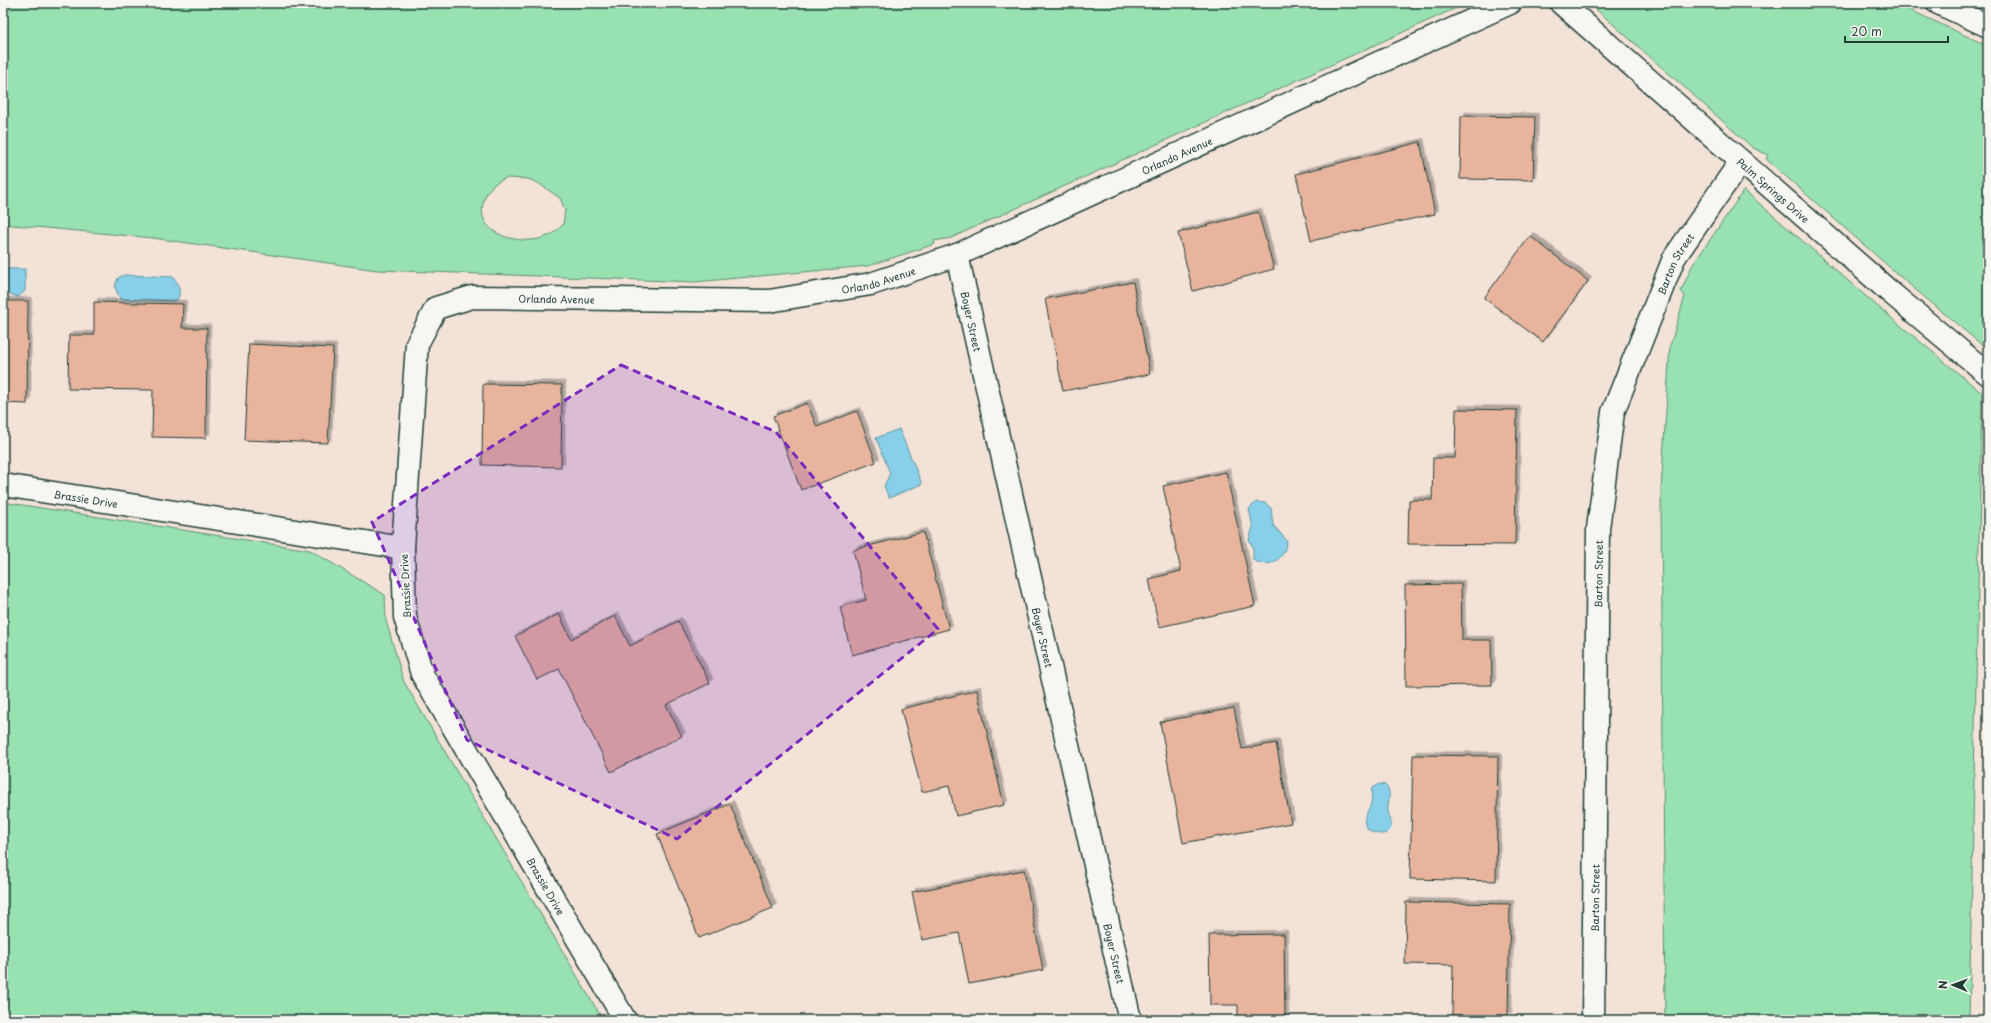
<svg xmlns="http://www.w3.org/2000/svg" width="1991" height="1023" viewBox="0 0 1991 1023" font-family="'Playpen Sans',sans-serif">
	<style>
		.green { fill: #98e1b1; stroke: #5c8f72; fill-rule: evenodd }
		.water { fill: #88d0e9; stroke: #5e95a1 }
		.building { fill: #e9b49d; stroke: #1f3d34; filter: url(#shadow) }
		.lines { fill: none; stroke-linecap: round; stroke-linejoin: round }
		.minor-casing { stroke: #1f3d34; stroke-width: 25 }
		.minor { stroke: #f6f6f2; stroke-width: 22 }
		.marked { fill: #7b2cbf; fill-opacity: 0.2; stroke: #7b2cbf; stroke-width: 3; stroke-dasharray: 8 5; stroke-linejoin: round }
		.labels { text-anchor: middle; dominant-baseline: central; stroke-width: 4; stroke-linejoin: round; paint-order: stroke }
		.street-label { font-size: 10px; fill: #1f3d34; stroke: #f6f6f2 }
	</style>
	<defs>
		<filter id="shadow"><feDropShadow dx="3.5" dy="-3.5" stdDeviation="0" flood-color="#0004"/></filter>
	</defs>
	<rect width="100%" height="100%" fill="#f2e2d8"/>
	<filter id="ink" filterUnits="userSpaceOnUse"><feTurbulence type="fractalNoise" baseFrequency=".025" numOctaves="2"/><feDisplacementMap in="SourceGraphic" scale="8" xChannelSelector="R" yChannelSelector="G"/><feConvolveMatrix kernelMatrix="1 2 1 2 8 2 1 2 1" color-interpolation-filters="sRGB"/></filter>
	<g filter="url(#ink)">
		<path class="green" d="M 3,3 L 1467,3 L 951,238 L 934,241 L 935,244 L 868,266 L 695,282 L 377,270 L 153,238 L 3,224 ZM 506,178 L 528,179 L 538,183 L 560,198 L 565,210 L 563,225 C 558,229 553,234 548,236 C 524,247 472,236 484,200 C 488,188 494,183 506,178 Z
			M 1589,3 L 1895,3 L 1988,46 L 1988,350 L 1904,280 L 1766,159 L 1768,155 L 1753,148 Z
			M 1744,190 L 1876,305 L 1982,393 L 1969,1020 L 1665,1020 L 1661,491 L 1670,346 L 1685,296 L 1681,291 L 1692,266 Z
			M 3,502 L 310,550 L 385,595 L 386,621 L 404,682 L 603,1020 L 18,1020 L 3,1007 Z"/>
		<path class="water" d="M 3,269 L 25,269 L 25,291 L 18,297 L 3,291 Z
			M 124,275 L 173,277 C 178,283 182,292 177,300 L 172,301 L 120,299 L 115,287 L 118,278 Z
			M 899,429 L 922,484 L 889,498 L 884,486 L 890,473 L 876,438 Z
			M 1256,502 L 1265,503 L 1271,508 L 1273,525 L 1287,541 C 1284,559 1271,570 1253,560 L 1253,547 L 1249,540 L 1253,527 L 1249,509 Z
			M 1379,784 L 1385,785 C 1393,794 1387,800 1388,811 C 1389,817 1392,821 1391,827 C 1388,839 1367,834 1365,824 C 1363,816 1369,811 1371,803 C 1372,798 1371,793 1372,788 Z"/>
		<path class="building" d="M 1461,116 L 1535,117 L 1533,180 L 1460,179 Z
			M 1420,142 L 1435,214 L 1311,241 L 1296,174 Z
			M 1258,212 L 1274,269 L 1193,291 L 1178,233 Z
			M 1530,236 L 1588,281 L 1543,342 L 1484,298 Z
			M 1133,282 L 1150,374 L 1063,391 L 1045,299 Z
			M 3,301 L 28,301 L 27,404 L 3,403 Z
			M 94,302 L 183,304 L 182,328 L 207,328 L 206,438 L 152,437 L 153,390 L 68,389 L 69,335 L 94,335 Z
			M 249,344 L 333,348 L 328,443 L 244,440 Z
			M 483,384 L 562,385 L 561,467 L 482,465 Z
			M 807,403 L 817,427 L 857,411 L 876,462 L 801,490 L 773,416 Z
			M 1456,409 L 1517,410 L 1515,545 L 1408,544 L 1409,500 L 1432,500 L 1433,458 L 1455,458 Z
			M 1226,472 L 1255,606 L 1159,627 L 1149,579 L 1181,571 L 1163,486 Z
			M 923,532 L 949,629 L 852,655 L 840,607 L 866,600 L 853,550 Z
			M 1461,584 L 1462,640 L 1491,640 L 1492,685 L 1406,686 L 1405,585 Z
			M 559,614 L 571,639 L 615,616 L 630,646 L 678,621 L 710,683 L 666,705 L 682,736 L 611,772 L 559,669 L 537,680 L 515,636 Z
			M 977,690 L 1004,805 L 956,816 L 949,786 L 922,792 L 901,709 Z
			M 1234,708 L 1242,749 L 1276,743 L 1291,823 L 1183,843 L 1160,722 Z
			M 1413,755 L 1498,756 L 1496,881 L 1410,879 Z
			M 730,804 L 773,908 L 699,938 L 657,834 Z
			M 1024,870 L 1043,970 L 969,984 L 959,933 L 922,940 L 912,892 Z
			M 1406,902 L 1510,904 L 1508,1016 L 1452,1015 L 1453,965 L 1405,964 Z
			M 1284,934 L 1285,1020 L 1238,1020 L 1238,1005 L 1210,1005 L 1209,935 Z"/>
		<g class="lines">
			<defs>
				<g id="minor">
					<path id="s1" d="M 1561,3 L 1890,292 L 1988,374"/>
					<path d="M 1938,3 L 1988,26"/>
					<path id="s2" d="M 957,255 L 1130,1020"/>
					<path id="s3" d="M 3,485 L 403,548"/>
					<path id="s4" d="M 625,1020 L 422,674 L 405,617 L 403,548 L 417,344 L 436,308 L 472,297 L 769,301 L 871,284 L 957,255 L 1510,3"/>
					<path id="s5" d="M 1593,1020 L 1598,529 L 1613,412 L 1674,258 L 1741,161"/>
				</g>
			</defs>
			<use href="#minor" class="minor-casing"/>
			<use href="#minor" class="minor"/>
		</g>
	</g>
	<path class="marked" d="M 621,365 L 776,432 L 938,629 L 677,839 L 467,740 L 372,522 Z"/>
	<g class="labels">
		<g class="street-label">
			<text stroke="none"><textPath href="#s4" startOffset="1545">Orlando Avenue</textPath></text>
			<text stroke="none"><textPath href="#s1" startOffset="283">Palm Springs Drive</textPath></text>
			<text stroke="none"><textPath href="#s5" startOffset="770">Barton Street</textPath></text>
			<text stroke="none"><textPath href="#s4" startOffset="1221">Orlando Avenue</textPath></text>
			<text stroke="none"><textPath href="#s4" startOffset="897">Orlando Avenue</textPath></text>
			<text stroke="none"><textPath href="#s2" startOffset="68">Boyer Street</textPath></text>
			<text stroke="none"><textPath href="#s3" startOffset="84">Brassie Drive</textPath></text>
			<text stroke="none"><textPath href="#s5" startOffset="446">Barton Street</textPath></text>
			<text transform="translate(405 586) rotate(-93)">Brassie Drive</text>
			<text stroke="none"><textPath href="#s2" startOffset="392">Boyer Street</textPath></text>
			<text transform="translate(546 886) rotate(60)">Brassie Drive</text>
			<text stroke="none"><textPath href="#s5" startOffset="122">Barton Street</textPath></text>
			<text stroke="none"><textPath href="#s2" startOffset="716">Boyer Street</textPath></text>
		</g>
	</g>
	<rect width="1991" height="1023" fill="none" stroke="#f6f6f2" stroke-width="16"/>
	<rect x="8" y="8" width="1975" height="1007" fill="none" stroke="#1f3d34" stroke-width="1.5" filter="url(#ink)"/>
	<g transform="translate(1953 985) rotate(271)" stroke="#f6f6f2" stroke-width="3" paint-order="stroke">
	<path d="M0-3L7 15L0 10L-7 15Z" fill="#1f3d34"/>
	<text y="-6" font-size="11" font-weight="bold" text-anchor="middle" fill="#1f3d34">N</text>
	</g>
	<path d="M1845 36v6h103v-6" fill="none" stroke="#1f3d34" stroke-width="2"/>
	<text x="1851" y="36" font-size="12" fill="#1f3d34" stroke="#f6f6f2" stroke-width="3" paint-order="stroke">20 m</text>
</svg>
